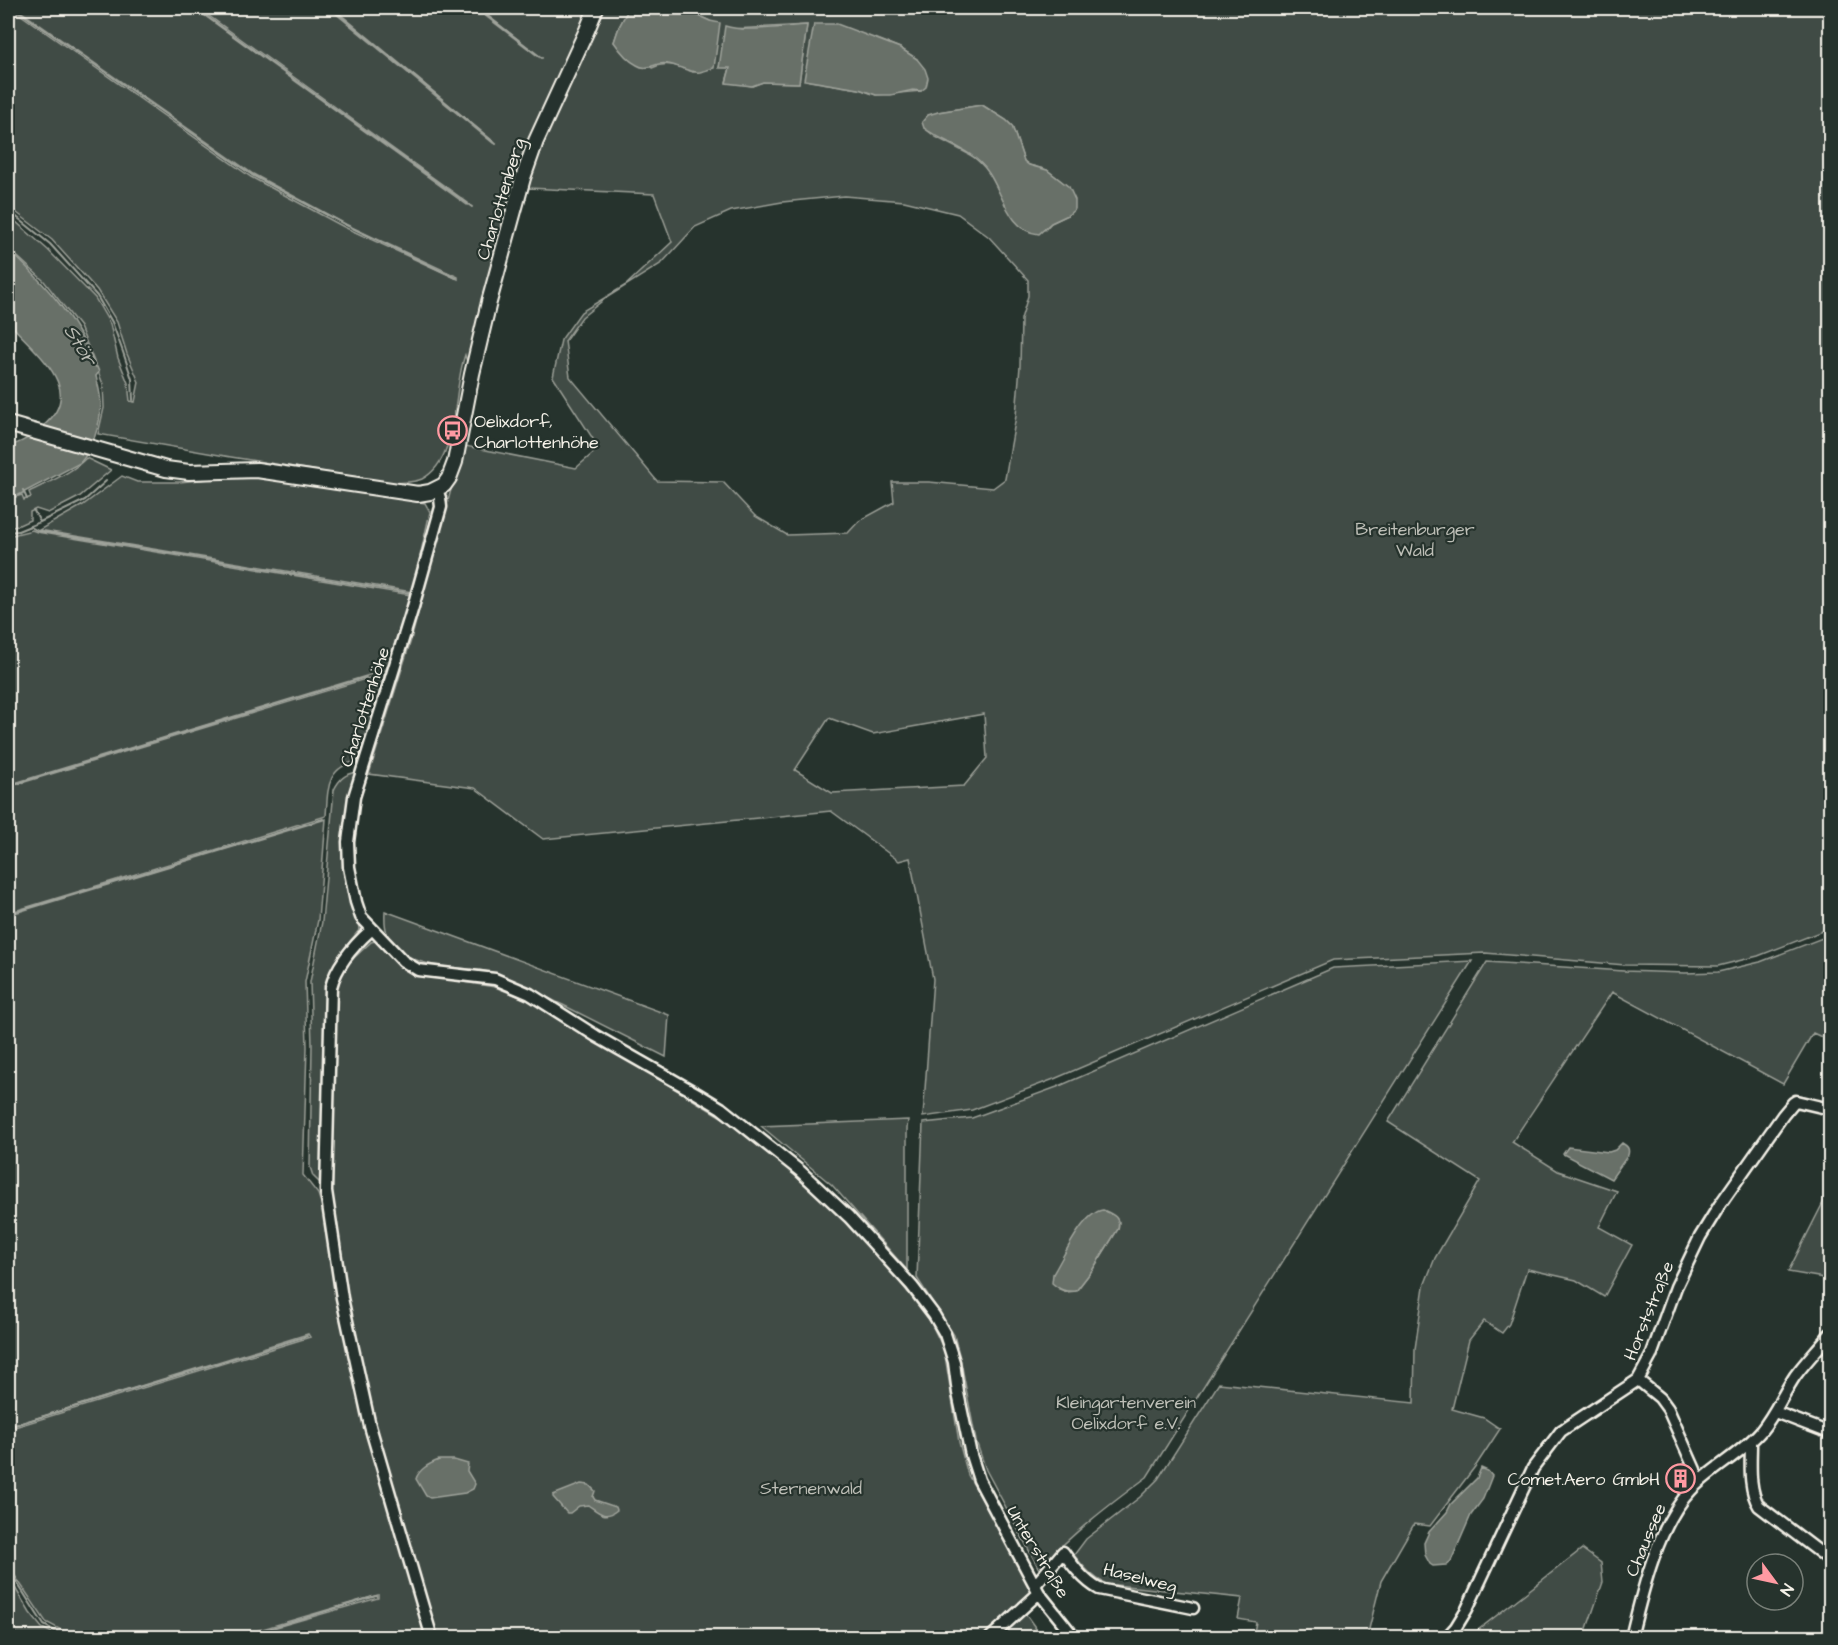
<svg xmlns="http://www.w3.org/2000/svg" width="1838" height="1645" viewBox="0 0 1838 1645" font-family="'Architects Daughter',sans-serif">
	<style>
		.green { fill: #414b45; stroke: #9a9e96; stroke-width: 1.5; fill-rule: evenodd }
		.water { fill: #676f68; stroke: #9fa39b; stroke-width: 1.5 }
		.lines { fill: none; stroke-linecap: round; stroke-linejoin: round }
		.stream { stroke: #9fa39b; stroke-width: 2 }
		.minor-casing { stroke: #f4f1e8; stroke-width: 15 }
		.major-casing { stroke: #f4f1e8; stroke-width: 18 }
		.minor { stroke: #26332d; stroke-width: 10 }
		.major { stroke: #26332d; stroke-width: 14 }
		.labels { text-anchor: middle; dominant-baseline: central; stroke-width: 4.5; stroke-linejoin: round; paint-order: stroke }
		.street-label { font-size: 18px; fill: #f4f1e8; stroke: #26332d }
		.poi-label { font-size: 18px; fill: #f4f1e8; stroke: #26332d; text-anchor: start }
		.park-label { font-size: 18px; fill: #bebfb7; stroke: #26332d }
		.water-label { font-size: 20px; font-style: italic; fill: #bcbdb5; stroke: #26332d }
	</style>
	<rect width="100%" height="100%" fill="#26332d"/>
	<filter id="ink" filterUnits="userSpaceOnUse"><feTurbulence type="fractalNoise" baseFrequency=".0167" numOctaves="2"/><feDisplacementMap in="SourceGraphic" scale="12" xChannelSelector="R" yChannelSelector="G"/><feConvolveMatrix kernelMatrix="1 2 1 2 8 2 1 2 1" color-interpolation-filters="sRGB"/></filter>
	<g filter="url(#ink)">
		<path class="green" d="M 8,8 L 11,8 L 251,177 L 344,227 L 458,279 L 458,277 L 347,225 L 253,174 L 16,8 L 194,8 L 467,205 L 468,203 L 198,8 L 329,8 L 493,143 L 494,142 L 333,8 L 475,8 L 539,57 L 539,56 L 478,8 L 629,8 L 619,27 L 614,42 L 652,68 C 666,61 679,66 693,72 L 710,21 L 681,8 L 1830,8 L 1830,928 L 1758,956 L 1718,966 L 1625,965 L 1485,953 L 1333,960 L 1054,1079 L 972,1110 L 923,1117 L 933,979 L 910,858 L 899,861 L 831,811 L 543,839 L 475,788 L 369,774 L 411,640 L 453,482 L 468,365 L 465,355 C 452,391 460,459 422,479 C 413,483 403,482 394,483 L 231,457 L 98,434 L 104,408 L 103,384 L 80,327 L 44,281 L 8,248 L 8,215 L 48,250 L 95,298 L 110,324 L 118,358 L 128,383 L 130,401 L 135,402 L 139,382 L 127,354 L 117,322 L 97,290 L 52,240 L 8,206 ZM 807,25 L 799,83 L 763,82 L 752,86 L 726,82 L 730,68 L 719,67 L 733,29 ZM 880,40 L 900,48 L 917,59 L 921,91 L 876,95 L 859,89 L 810,81 ZM 982,105 L 1006,120 L 1012,126 L 1024,161 L 1029,165 L 1047,170 L 1069,187 L 1068,215 L 1051,223 L 1045,230 L 1017,222 L 1006,206 L 990,173 L 976,158 L 936,137 L 924,128 L 938,112 ZM 528,188 L 654,194 L 672,242 L 626,285 L 581,312 L 561,340 L 553,377 L 599,448 L 576,468 L 465,446 L 482,347 ZM 844,196 L 904,201 L 958,214 L 989,237 L 1028,280 L 1028,296 L 1021,319 L 1020,366 L 1016,416 L 1005,479 L 993,488 L 929,482 L 892,482 L 894,502 L 859,521 L 848,533 L 787,535 L 755,516 L 723,482 L 657,481 L 570,377 L 565,341 L 582,317 L 606,298 L 662,263 L 695,227 L 731,211 L 782,202 ZM 984,714 L 987,758 L 964,786 L 832,793 L 795,770 L 829,718 L 873,734 Z
			M 86,458 L 111,470 L 79,497 L 48,513 L 36,509 L 30,512 L 30,520 L 17,526 L 8,528 L 8,499 L 22,495 L 24,500 L 31,497 L 29,492 C 48,482 71,474 86,458 Z
			M 263,474 L 425,503 L 430,512 L 412,592 L 39,530 L 83,505 L 122,476 L 137,482 L 179,482 Z
			M 32,530 L 37,532 L 411,595 L 386,670 L 8,785 L 8,536 Z
			M 385,673 L 359,760 C 326,768 328,787 326,816 L 8,913 L 8,787 Z
			M 357,772 C 344,813 337,846 348,889 C 351,902 359,915 360,929 C 343,950 333,961 325,987 L 321,1184 L 313,1176 L 310,1167 L 312,1045 L 310,982 L 322,922 L 334,790 C 339,779 345,774 357,772 Z
			M 326,819 L 318,920 L 305,982 L 307,1047 L 303,1175 L 318,1194 L 322,1206 L 343,1331 L 352,1330 L 329,1188 L 336,1000 C 339,966 348,964 371,942 L 375,941 L 396,963 L 418,975 L 495,987 L 528,1000 L 723,1118 L 799,1176 L 852,1225 L 900,1282 L 930,1321 L 944,1350 L 959,1442 L 968,1475 L 1034,1591 L 981,1638 L 242,1637 L 378,1598 L 378,1595 L 235,1637 L 74,1637 L 46,1622 L 15,1576 L 8,1568 L 8,1429 L 310,1337 L 308,1334 L 8,1427 L 8,915 Z
			M 385,911 L 669,1015 L 666,1057 C 632,1040 598,1023 563,1005 C 542,995 520,982 497,974 C 465,964 429,973 401,951 C 386,939 384,928 385,911 Z
			M 1830,935 L 1830,1041 L 1813,1033 L 1783,1084 L 1612,992 L 1512,1142 L 1558,1171 L 1617,1191 L 1599,1227 L 1632,1245 L 1604,1297 L 1576,1280 L 1527,1269 L 1509,1324 L 1502,1333 L 1484,1321 L 1469,1340 L 1452,1409 L 1484,1418 L 1500,1429 L 1477,1464 L 1430,1526 L 1414,1524 L 1381,1581 L 1367,1637 L 1253,1637 L 1256,1622 L 1238,1619 L 1242,1598 L 1106,1584 C 1092,1577 1084,1567 1074,1555 L 1086,1539 L 1140,1497 L 1158,1479 L 1219,1383 L 1414,1403 L 1415,1349 L 1424,1286 L 1435,1258 L 1480,1181 L 1388,1122 L 1487,962 L 1624,971 L 1685,973 L 1718,972 L 1760,962 Z
			M 1472,961 L 1147,1477 C 1109,1505 1071,1534 1039,1569 L 986,1470 L 976,1441 L 961,1362 L 954,1335 L 917,1278 L 923,1123 L 972,1118 L 1057,1087 L 1333,968 ZM 1119,1223 L 1118,1229 L 1093,1269 L 1076,1291 L 1067,1292 L 1059,1289 Z
			M 908,1120 L 907,1129 L 907,1270 L 832,1185 L 761,1126 Z
			M 1830,1189 L 1830,1279 L 1788,1272 Z
			M 1582,1549 L 1601,1563 L 1603,1582 L 1584,1637 L 1469,1637 Z
			M 8,1576 L 30,1613 L 42,1628 L 60,1637 L 17,1637 L 8,1622 Z
			M 1024,1612 L 1042,1637 L 996,1638 Z"/>
		<path class="water" d="M 629,8 L 681,8 L 710,21 L 720,23 L 714,68 C 710,69 705,71 700,72 C 687,74 674,61 659,64 C 651,66 645,70 637,65 C 627,60 620,51 614,42 L 619,27 Z
			M 814,24 L 837,24 L 900,48 L 917,59 L 925,69 L 928,78 L 926,87 L 921,91 L 913,90 L 891,95 L 876,95 L 859,89 L 804,80 Z
			M 807,25 L 799,83 L 763,82 L 752,86 L 726,83 L 730,68 L 719,68 L 725,26 C 745,33 785,26 807,25 Z
			M 982,105 L 1006,120 L 1012,126 L 1024,161 L 1029,165 L 1047,170 L 1069,187 L 1075,200 L 1075,209 L 1068,215 L 1051,223 L 1039,234 C 1009,232 1002,191 988,172 C 973,150 945,143 924,128 L 922,122 L 928,115 L 938,112 Z
			M 8,249 C 44,283 78,319 95,367 L 97,367 L 99,372 L 96,376 C 98,385 101,395 101,405 C 100,425 93,448 80,463 L 15,497 L 8,498 L 8,446 C 23,443 31,436 43,426 C 86,391 39,356 14,328 L 8,327 Z
			M 1622,1143 C 1627,1146 1630,1148 1628,1155 L 1611,1179 L 1563,1154 L 1568,1147 L 1609,1152 L 1615,1150 Z
			M 1103,1210 C 1112,1214 1121,1217 1118,1229 L 1093,1269 L 1076,1291 C 1065,1292 1060,1290 1052,1283 L 1053,1274 C 1063,1258 1083,1212 1103,1210 Z
			M 439,1460 L 454,1460 L 468,1464 L 467,1471 L 475,1484 L 473,1489 L 465,1493 L 430,1498 L 426,1496 L 416,1479 C 419,1469 429,1464 439,1460 Z
			M 1481,1468 L 1488,1471 L 1492,1476 L 1483,1499 L 1471,1515 L 1451,1561 L 1446,1565 L 1433,1566 L 1430,1564 L 1425,1555 L 1424,1543 L 1429,1532 L 1447,1512 L 1451,1504 L 1477,1478 Z
			M 581,1484 L 589,1485 L 595,1491 L 593,1497 L 595,1500 L 616,1507 L 617,1510 C 605,1520 598,1512 588,1505 L 579,1506 L 570,1513 L 567,1513 L 553,1497 L 553,1495 Z"/>
		<g class="lines">
			<path class="stream" d="M 14,8 L 252,175 L 346,225 L 456,278
				M 195,8 L 472,207
				M 331,8 L 496,144
				M 477,8 L 542,58
				M 8,210 L 50,244 L 97,296 L 112,322 L 123,352 L 132,379 L 133,400
				M 23,490 L 27,499
				M 34,511 L 40,522 L 85,500 L 106,481
				M 29,526 L 38,531 L 409,593
				M 8,532 L 18,531 L 40,522
				M 8,786 L 366,677
				M 8,914 L 323,819
				M 8,1427 L 307,1336
				M 8,1571 L 14,1578 L 44,1625 L 68,1638
				M 238,1638 L 376,1596"/>
			<defs>
				<path id="minor" d="M 437,489 L 440,498 L 441,507 L 413,607 L 354,797 L 348,842 L 349,867 L 356,902 L 361,917 L 403,961 L 418,970 L 495,979 L 530,994 L 596,1036 L 696,1093 L 721,1108 L 800,1171 L 849,1217 L 912,1286 L 934,1315 L 945,1334 L 954,1362 L 958,1393 L 971,1455 L 979,1480 L 1039,1593 L 1075,1638
					M 371,930 C 353,946 337,964 331,987 L 326,1191 L 342,1298 L 370,1426 L 432,1638
					M 1638,1380 L 1660,1398 L 1668,1409 L 1700,1481
					M 1775,1412 L 1830,1433
					M 1751,1443 C 1751,1462 1748,1489 1759,1506 L 1830,1560
					M 1035,1585 L 1063,1552 C 1073,1566 1084,1581 1099,1589 L 1193,1608
					M 990,1638 L 1039,1593
					M 1446,1638 L 1456,1627 L 1467,1609 L 1533,1468 L 1561,1431 L 1638,1380 L 1651,1356 L 1676,1287 L 1700,1237 L 1719,1206 L 1783,1115 L 1793,1103 L 1796,1101 L 1830,1109
					M 1631,1638 C 1642,1592 1658,1524 1691,1490 C 1712,1468 1741,1454 1761,1431 C 1775,1414 1783,1394 1795,1376 C 1806,1361 1819,1348 1830,1334"/>
				<path id="major" d="M 8,424 L 166,469 L 189,472 L 257,470 L 418,494 L 430,492 L 444,485 L 449,478 L 455,462 L 472,374 L 489,302 L 523,178 L 536,141 L 587,30 L 596,8"/>
			</defs>
			<use href="#minor" class="minor-casing"/>
			<use href="#major" class="major-casing"/>
			<use href="#minor" class="minor"/>
			<use href="#major" class="major"/>
		</g>
	</g>
	<defs>
		<symbol id="bus-ring" viewBox="-11 -11 22 22"><circle r="9.5" fill="#26332d" stroke="#ff9aa2" stroke-width="1.5"/><path d="M-5-6H5V4H4V6H2V4H-2V6H-4V4H-5ZM-3.5-4V0h7V-4ZM-3.5 1.2v1.5H-2V1.2ZM2 1.2v1.5H3.5V1.2Z" fill="#ff9aa2"/></symbol>
		<symbol id="building-ring" viewBox="-11 -11 22 22"><circle r="9.5" fill="#26332d" stroke="#ff9aa2" stroke-width="1.5"/><path d="M-4-6H4V6H1V3H-1V6H-4ZM-2.5-4.3h1.7v1.8h-1.7ZM.8-4.3h1.7v1.8H.8ZM-2.5-1h1.7V.8h-1.7ZM.8-1h1.7V.8H.8Z" fill="#ff9aa2"/></symbol>
	</defs>
	<g fill-rule="evenodd">
		<use href="#bus-ring" x="436" y="414" width="33" height="33"/>
		<use href="#building-ring" x="1664" y="1462" width="33" height="33"/>
	</g>
	<g class="labels">
		<g class="street-label">
			<text transform="translate(501 199) rotate(-73)">Charlottenberg</text>
			<text transform="translate(365 707) rotate(-72)">Charlottenhöhe</text>
			<text transform="translate(1649 1311) rotate(-68)">Horststraße</text>
			<text transform="translate(1646 1540) rotate(-67)">Chaussee</text>
			<text transform="translate(1038 1552) rotate(59)">Unterstraße</text>
			<text transform="translate(1140 1578) rotate(14)">Haselweg</text>
		</g>
		<g class="poi-label">
			<text x="474" y="421">Oelixdorf,<tspan x="474" dy="21">Charlottenhöhe</tspan></text>
			<text x="1660" y="1479" text-anchor="end">Comet.Aero GmbH</text>
		</g>
		<g class="park-label">
			<text x="1415" y="529">Breitenburger<tspan x="1415" dy="21">Wald</tspan></text>
			<text x="1126" y="1402">Kleingartenverein<tspan x="1126" dy="21">Oelixdorf e.V.</tspan></text>
			<text x="811" y="1488">Sternenwald</text>
		</g>
		<g class="water-label">
			<text transform="translate(80 345) rotate(58)">Stör</text>
		</g>
	</g>
	<rect width="1838" height="1645" fill="none" stroke="#26332d" stroke-width="30"/>
	<rect x="15" y="15" width="1808" height="1615" fill="none" stroke="#f4f1e8" stroke-width="2" filter="url(#ink)"/>
	<g transform="translate(1775 1582) rotate(123)"><circle r="28" fill="#26332d" stroke="#787f78" stroke-width="1.5"/>
	<path d="M0-4.5L10 22L0 15L-10 22Z" fill="#ff9aa2"/>
	<text y="-9" font-size="16" font-weight="bold" text-anchor="middle" fill="#f4f1e8">N</text>
	</g>
</svg>
